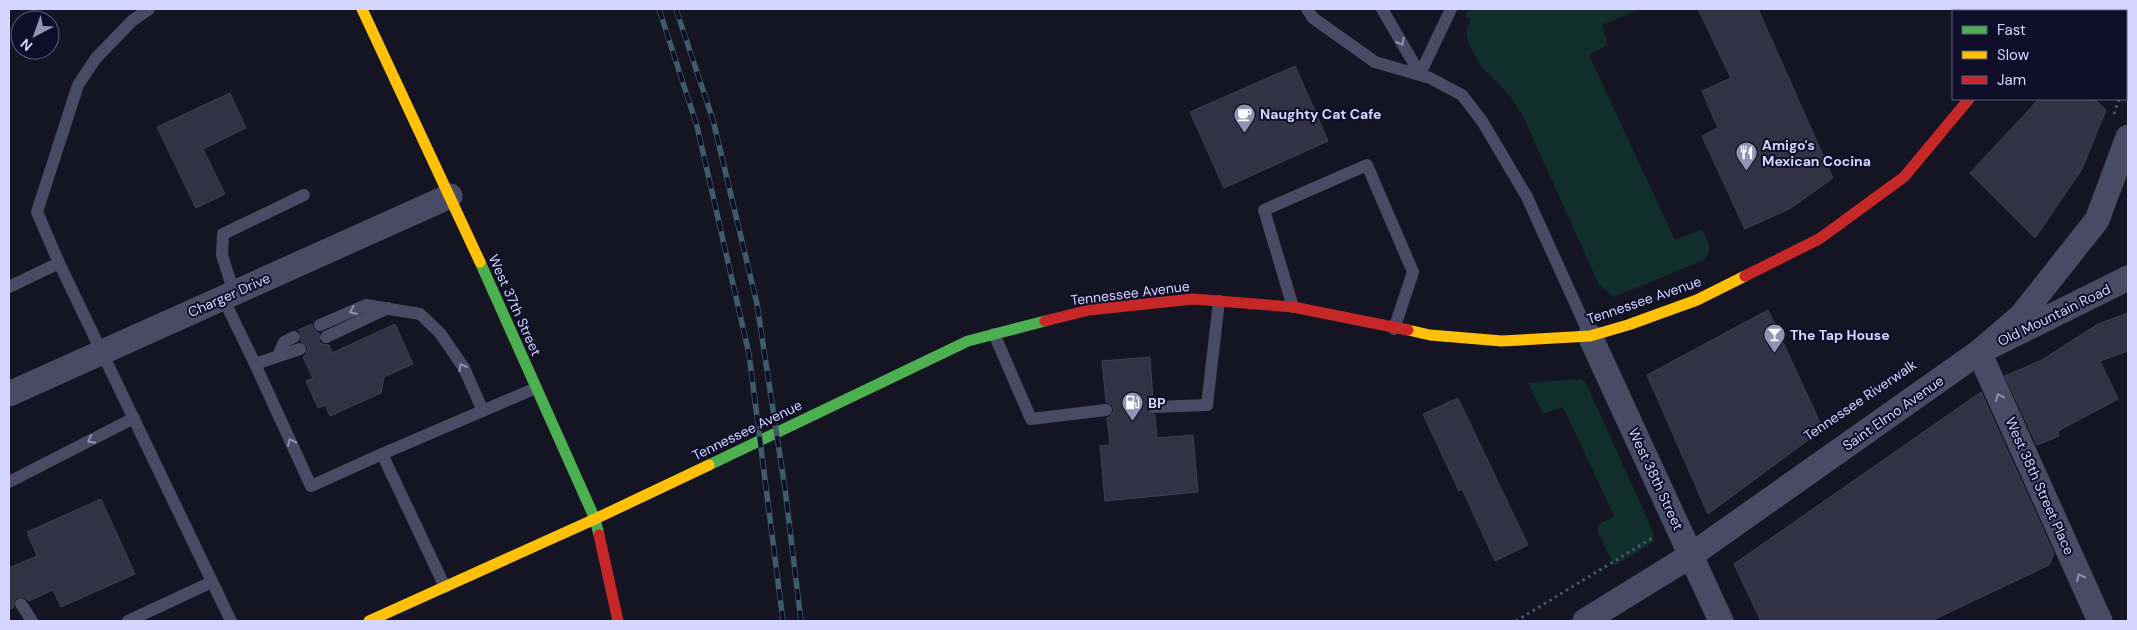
<svg xmlns="http://www.w3.org/2000/svg" width="2137" height="630" viewBox="0 0 2137 630" font-family="'DM Sans',sans-serif">
	<style>
		.green { fill: #122e2c }
		.building { fill: #333244; stroke: #403f56 }
		.lines { fill: none; stroke-linecap: round; stroke-linejoin: round }
		.path { stroke: #485b67; stroke-width: 3; stroke-dasharray: 2.5 4; stroke-linecap: butt }
		.lane { stroke: #494a63; stroke-width: 12 }
		.street { stroke: #494a63; stroke-width: 25 }
		.fast { stroke: #4caf50; stroke-width: 11 }
		.slow { stroke: #ffc107; stroke-width: 11 }
		.jam { stroke: #c62828; stroke-width: 11 }
		.rail-casing { stroke: #405b69; stroke-width: 5.5 }
		.rail { stroke: #0f0e28; stroke-width: 4; stroke-dasharray: 11; stroke-linecap: butt }
		.oneway { stroke: #8f90b1 }
		.labels { text-anchor: middle; dominant-baseline: central; stroke-width: 4; stroke-linejoin: round; paint-order: stroke }
		.poi-label { font-size: 14px; font-weight: bold; fill: #d5d6ff; stroke: #0f0e28; text-anchor: start }
		.street-label { font-size: 14px; fill: #d5d6ff; stroke: #0f0e28 }
	</style>
	<rect width="100%" height="100%" fill="#151422"/>
	<path class="green" d="M 1470,9 L 1641,9 L 1602,25 L 1608,45 L 1589,55 L 1675,240 L 1702,229 C 1707,240 1714,249 1704,260 L 1614,297 L 1599,285 L 1522,114 L 1509,95 L 1481,66 L 1468,42 L 1466,30 L 1471,19 L 1464,16 Z
		M 1580,379 L 1586,383 L 1652,529 L 1655,541 L 1614,566 L 1597,530 L 1599,524 L 1614,516 L 1563,407 L 1543,414 L 1528,383 Z"/>
	<path class="building" d="M 1698,9 L 1758,9 L 1833,178 L 1791,208 L 1745,229 L 1702,136 L 1718,128 L 1702,91 L 1731,78 Z
		M 1295,66 L 1328,141 L 1224,188 L 1190,112 Z
		M 230,93 L 246,128 L 203,149 L 225,194 L 196,208 L 157,127 Z
		M 2039,99 L 2094,99 L 2106,110 L 2082,169 L 2035,238 L 1970,173 Z
		M 1768,310 L 1823,429 L 1708,514 L 1647,375 Z
		M 2128,313 L 2128,351 L 2100,361 L 2118,399 L 2058,431 L 2059,436 L 2037,445 L 2005,376 L 2042,360 L 2098,324 Z
		M 312,324 L 313,329 L 319,333 L 319,341 L 322,344 L 329,345 L 332,353 L 395,324 L 413,364 L 384,377 L 381,393 L 330,416 L 325,405 L 318,408 L 306,381 L 313,378 L 303,357 L 306,354 L 308,347 L 301,341 L 301,334 L 298,330 Z
		M 1150,357 L 1153,399 L 1147,403 L 1147,411 L 1155,415 L 1157,438 L 1193,435 L 1198,492 L 1105,501 L 1100,446 L 1110,445 L 1107,418 L 1111,416 L 1114,410 L 1112,405 L 1106,402 L 1102,361 Z
		M 1981,392 L 2054,554 L 2049,565 L 1931,621 L 1761,621 L 1734,564 Z
		M 1458,398 L 1528,545 L 1495,561 L 1462,489 L 1459,491 L 1423,414 Z
		M 101,499 L 135,574 L 61,607 L 53,590 L 29,601 L 24,597 L 17,597 L 14,601 L 14,607 L 9,610 L 9,568 L 37,556 L 27,532 Z"/>
	<g class="lines">
		<path class="path" d="M 2126,76 L 2128,68
			M 2114,114 L 2119,99
			M 1516,621 L 1654,537"/>
		<path class="lane" d="M 1307,9 L 1313,18 L 1375,62 L 1430,78 L 1462,95 L 1482,121 L 1527,197 L 1590,336
			M 1382,9 L 1420,74
			M 1420,74 L 1451,9
			M 59,263 L 37,212 L 78,85 L 96,58 L 132,21 L 149,9
			M 9,287 L 59,263 L 231,621
			M 234,293 L 222,255 L 223,234 L 304,195
			M 223,298 L 255,364 L 311,486 L 382,454 L 445,587
			M 1293,307 L 1264,210 L 1367,165 L 1413,272 L 1394,329
			M 320,325 L 366,305 L 420,314 L 440,333 L 464,368 L 483,411
			M 994,334 L 1031,419 L 1106,410
			M 326,337 L 388,308
			M 278,356 L 284,342 L 294,337
			M 255,364 L 300,349
			M 1154,407 L 1207,405 L 1219,301
			M 382,454 L 536,388
			M 9,482 L 134,418
			M 21,604 L 32,621
			M 128,621 L 212,582"/>
		<path class="street" d="M 1590,336 L 1721,621
			M 9,394 L 450,196
			M 1585,621 L 1690,556 L 1979,352 L 2021,316 L 2097,220 L 2128,137
			M 2100,621 L 1979,352 L 2128,278"/>
		<path class="fast" d="M 480,262 L 595,519 L 599,535
			M 709,465 L 968,341 L 1045,321"/>
		<path class="slow" d="M 362,9 L 480,262
			M 1408,330 L 1430,335 L 1502,341 L 1590,336 L 1628,325 L 1697,300 L 1745,276
			M 369,621 L 595,519 L 709,465"/>
		<path class="jam" d="M 2042,11 L 2044,9
			M 1745,276 L 1819,239 L 1904,177 L 1969,99
			M 1045,321 L 1089,310 L 1193,299 L 1293,307 L 1408,330
			M 599,535 L 618,621"/>
		<defs>
			<path id="rail" d="M 659,9 L 697,126 L 749,354 L 783,621
				M 676,9 L 713,120 L 757,304 L 785,489 L 801,621"/>
		</defs>
		<use href="#rail" class="rail-casing"/>
		<use href="#rail" class="rail"/>
	</g>
	<defs><path id="oneway-chevron" d="M-2-3.5L2.5 0L-2 3.5" fill="none" stroke-width="1.6" stroke-linecap="round" stroke-linejoin="round" transform="scale(1.25)"/></defs>
	<g class="oneway">
		<use href="#oneway-chevron" transform="translate(1401 42) rotate(60)"/>
		<use href="#oneway-chevron" transform="translate(353 311) rotate(157)"/>
		<use href="#oneway-chevron" transform="translate(462 367) rotate(-120)"/>
		<use href="#oneway-chevron" transform="translate(1999 397) rotate(-114)"/>
		<use href="#oneway-chevron" transform="translate(91 440) rotate(153)"/>
		<use href="#oneway-chevron" transform="translate(291 442) rotate(-114)"/>
		<use href="#oneway-chevron" transform="translate(2080 577) rotate(-114)"/>
	</g>
	<defs>
		<symbol id="cafe-pin" viewBox="-11 -11 22 30"><path d="M0 17L-7.5 6A9.5 9.5 0 1 1 7.5 6Z" fill="#9292b2" stroke="#0f0e28"/><path d="M-5.5-4.5H6V0H3Q3 3.5 0 3.5H-2.5Q-5.5 3.5-5.5 0ZM3-3.2v2h1.7v-2ZM-6 4.5H4V6H-6Z" fill="#fff"/></symbol>
		<symbol id="restaurant-pin" viewBox="-11 -11 22 30"><path d="M0 17L-7.5 6A9.5 9.5 0 1 1 7.5 6Z" fill="#9292b2" stroke="#0f0e28"/><path d="M-5-6h1v4h1v-4h1v4h1v-4h1v5L-1.5 .5V6h-2V.5L-5-1ZM5-6V6H3V1.5H1.5Q1.5-4 5-6Z" fill="#fff"/></symbol>
		<symbol id="bar-pin" viewBox="-11 -11 22 30"><path d="M0 17L-7.5 6A9.5 9.5 0 1 1 7.5 6Z" fill="#9292b2" stroke="#0f0e28"/><path d="M-6-5H6L.8 .8V4.5H3.5V6h-7V4.5H-.8V.8Z" fill="#fff"/></symbol>
		<symbol id="fuel-pin" viewBox="-11 -11 22 30"><path d="M0 17L-7.5 6A9.5 9.5 0 1 1 7.5 6Z" fill="#9292b2" stroke="#0f0e28"/><path d="M-5.5-6h7V0h2V4h1.3V-2.5L3-4.5l.8-.8L6-3V5H2.5V1h-1V6h-7ZM-4.2-4.7v3.2H.2V-4.7Z" fill="#fff"/></symbol>
	</defs>
	<g fill-rule="evenodd">
		<use href="#cafe-pin" x="1232" y="102" width="25" height="34"/>
		<use href="#restaurant-pin" x="1734" y="140" width="25" height="34"/>
		<use href="#bar-pin" x="1762" y="322" width="25" height="34"/>
		<use href="#fuel-pin" x="1120" y="390" width="25" height="34"/>
	</g>
	<g class="labels">
		<g class="poi-label">
			<text x="1260" y="114">Naughty Cat Cafe</text>
			<text x="1762" y="145">Amigo's<tspan x="1762" dy="16">Mexican Cocina</tspan></text>
			<text x="1790" y="335">The Tap House</text>
			<text x="1148" y="403">BP</text>
		</g>
		<g class="street-label">
			<text transform="translate(1130 293) rotate(-7)">Tennessee Avenue</text>
			<text transform="translate(229 295) rotate(-24)">Charger Drive</text>
			<text transform="translate(1644 300) rotate(-19)">Tennessee Avenue</text>
			<text transform="translate(515 305) rotate(66)">West 37th Street</text>
			<text transform="translate(2054 315) rotate(-26)">Old Mountain Road</text>
			<text transform="translate(1860 400) rotate(-34)">Tennessee Riverwalk</text>
			<text transform="translate(1893 413) rotate(-35)">Saint Elmo Avenue</text>
			<text transform="translate(747 430) rotate(-26)">Tennessee Avenue</text>
			<text transform="translate(1656 479) rotate(65)">West 38th Street</text>
			<text transform="translate(2040 486) rotate(66)">West 38th Street Place</text>
		</g>
	</g>
	<rect width="2137" height="630" fill="none" stroke="#d5d6ff" stroke-width="20"/>
	<rect x="1952" y="10" width="175" height="90" fill="#0f0e28" stroke="#5e5e7e"/>
	<rect x="1962" y="26" width="25" height="8" fill="#4caf50" stroke="#5e5e7e"/>
	<text x="1997" y="35" font-size="15" fill="#d5d6ff">Fast</text>
	<rect x="1962" y="51" width="25" height="8" fill="#ffc107" stroke="#5e5e7e"/>
	<text x="1997" y="60" font-size="15" fill="#d5d6ff">Slow</text>
	<rect x="1962" y="76" width="25" height="8" fill="#c62828" stroke="#5e5e7e"/>
	<text x="1997" y="85" font-size="15" fill="#d5d6ff">Jam</text>
	<g transform="translate(35 35) rotate(221)"><circle r="24" fill="#0f0e28" stroke="#5e5e7e"/>
	<path d="M0-4L9 19L0 12L-9 19Z" fill="#9292b2"/>
	<text y="-8" font-size="14" font-weight="bold" text-anchor="middle" fill="#d5d6ff">N</text>
	</g>
</svg>
